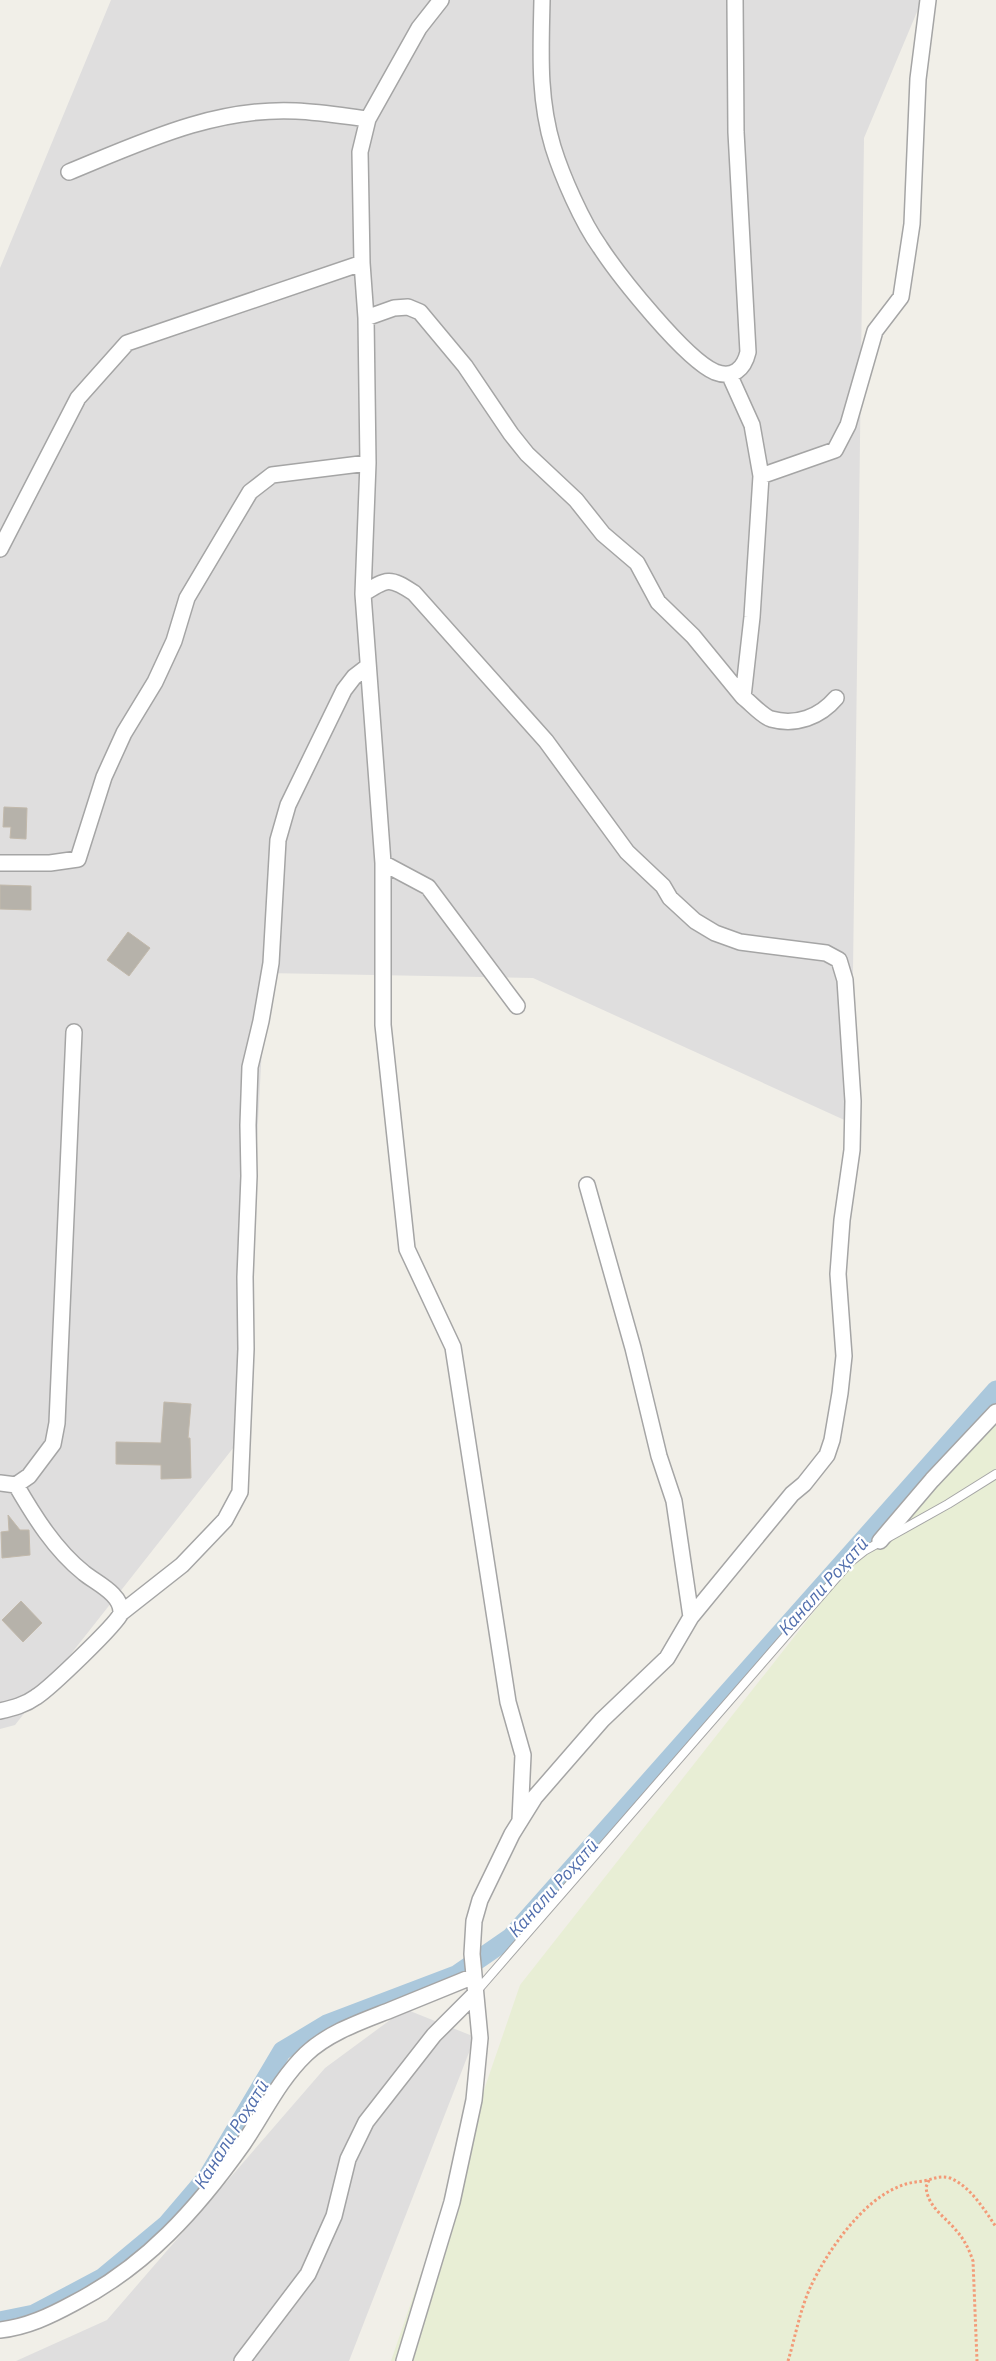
<svg xmlns="http://www.w3.org/2000/svg" width="996" height="2361" viewBox="0 0 996 2361" font-family="'IBM Plex Sans',sans-serif">
	<style>
		.residential { fill: #dfdede }
		.farmland { fill: #e8eed5 }
		.lines { fill: none; stroke-linecap: round; stroke-linejoin: round }
		.canal { stroke: #abc8dc; stroke-width: 19 }
		.building { fill: #b6b2aa; stroke: #c2b9ab }
		.service-casing { stroke: #a5a5a5; stroke-width: 10 }
		.minor-casing { stroke: #a5a5a5; stroke-width: 18 }
		.path { stroke: #f39a77; stroke-width: 3; stroke-dasharray: 2.5 2.5; stroke-linecap: butt }
		.service { stroke: #fff; stroke-width: 8 }
		.minor { stroke: #fff; stroke-width: 15 }
		.labels { text-anchor: middle; dominant-baseline: central; stroke-width: 4.5; stroke-linejoin: round; paint-order: stroke }
		.water-label { font-size: 18px; font-style: italic; fill: #516ead; stroke: #fff }
	</style>
	<rect width="100%" height="100%" fill="#f1efe8"/>
	<path class="residential" d="M 111,0 L 922,0 L 864,138 L 851,1123 L 533,978 L 266,973 L 241,1438 L 15,1725 L 0,1729 L 0,268 Z
		M 405,2009 L 475,2037 L 349,2361 L 16,2361 L 107,2320 L 325,2068 Z"/>
	<path class="farmland" d="M 996,1424 L 996,2361 L 391,2361 L 520,1985 L 931,1463 Z"/>
	<g class="lines">
		<path class="canal" d="M 0,2321 L 34,2314 L 102,2278 L 167,2224 L 208,2176 L 282,2051 L 327,2024 L 456,1975 L 511,1937 L 996,1390"/>
	</g>
	<path class="building" d="M 4,807 L 27,808 L 26,839 L 10,838 L 11,827 L 3,827 Z
		M 0,885 L 31,886 L 31,910 L 0,909 Z
		M 128,932 L 150,948 L 129,976 L 107,960 Z
		M 164,1402 L 191,1404 L 188,1438 L 190,1438 L 191,1478 L 161,1479 L 161,1465 L 116,1464 L 116,1442 L 161,1443 Z
		M 8,1515 L 20,1530 L 29,1530 L 30,1555 L 2,1558 L 1,1532 L 9,1531 Z
		M 21,1601 L 42,1623 L 23,1642 L 2,1620 Z"/>
	<g class="lines">
		<defs>
			<path id="service" d="M 476,1992 L 850,1562 L 864,1551 L 948,1504 L 996,1474"/>
			<path id="minor" d="M 542,0 C 541,51 538,97 553,147 C 562,176 582,222 600,247 C 619,276 685,359 715,372 C 733,379 744,369 748,352 L 736,132 L 735,0
				M 368,119 L 360,152 L 362,263 L 366,318 L 368,463 L 363,594 L 383,863 L 383,1025 L 407,1249 L 453,1347 L 508,1702 L 523,1755 L 520,1820
				M 69,172 C 142,142 215,107 296,111 C 320,112 344,116 368,119 L 419,28 L 441,0
				M 366,318 L 394,308 L 408,307 L 420,312 L 465,366 L 511,434 L 527,454 L 576,500 L 603,534 L 637,563 L 658,602 L 693,636 L 743,697
				M 729,374 L 752,425 L 761,476 L 752,617 L 743,697 C 751,703 762,716 771,719 C 796,726 820,717 836,698
				M 761,476 L 835,450 L 848,425 L 875,331 L 901,297 L 912,224 L 918,79 L 928,0
				M 0,549 L 78,398 L 127,343 L 362,263
				M 363,594 C 387,578 390,577 414,593 L 546,741 L 627,852 L 663,886 L 670,898 L 695,921 L 715,933 L 740,942 L 826,953 L 839,960 L 845,980 L 853,1101 L 852,1150 L 842,1220 L 838,1274 L 844,1356 L 840,1393 L 832,1440 L 827,1455 L 804,1484 L 792,1494 L 691,1617 L 667,1658 L 602,1720 L 535,1797 L 512,1834 L 480,1900 L 474,1921 L 472,1954 L 480,2038 L 474,2100 L 452,2202 L 404,2361
				M 0,863 L 50,863 L 78,859 L 104,777 L 124,733 L 155,682 L 174,641 L 187,598 L 250,492 L 272,475 L 368,463
				M 383,863 L 428,887 L 517,1006
				M 587,1185 L 633,1348 L 659,1456 L 674,1501 L 691,1617
				M 0,1483 L 16,1485 L 29,1476 L 53,1444 L 57,1423 L 74,1032
				M 880,1541 L 932,1480 L 996,1412
				M 121,1613 L 182,1565 L 225,1520 L 240,1492 L 246,1349 L 245,1277 L 249,1176 L 248,1125 L 250,1067 L 261,1021 L 271,963 L 278,840 L 288,805 L 344,690 L 354,677 L 367,667
				M 0,1711 C 13,1708 25,1705 36,1697 C 49,1689 117,1624 121,1613 C 122,1594 96,1583 84,1573 C 55,1550 34,1516 16,1485
				M 0,2330 C 27,2327 50,2316 74,2303 C 146,2266 197,2209 243,2144 C 264,2113 279,2080 306,2054 C 329,2032 363,2021 393,2009 C 420,1998 447,1987 474,1976
				M 242,2361 L 308,2274 L 334,2216 L 348,2159 L 366,2122 L 434,2035 L 475,1994"/>
		</defs>
		<use href="#service" class="service-casing"/>
		<use href="#minor" class="minor-casing"/>
		<path class="path" d="M 929,2180 L 926,2187 C 928,2207 943,2215 955,2229 C 964,2239 969,2249 973,2261 L 977,2361
			M 788,2361 C 795,2338 800,2310 810,2288 C 826,2253 861,2202 898,2187 C 906,2183 915,2182 924,2181 C 933,2179 940,2175 950,2178 C 970,2186 984,2209 996,2227"/>
		<use href="#service" class="service"/>
		<use href="#minor" class="minor"/>
	</g>
	<g class="labels">
		<g class="water-label">
			<text transform="translate(823 1586) rotate(-48)">Канали Роҳатӣ</text>
			<text transform="translate(553 1888) rotate(-48)">Канали Роҳатӣ</text>
			<text transform="translate(231 2134) rotate(-58)">Канали Роҳатӣ</text>
		</g>
	</g>
</svg>
